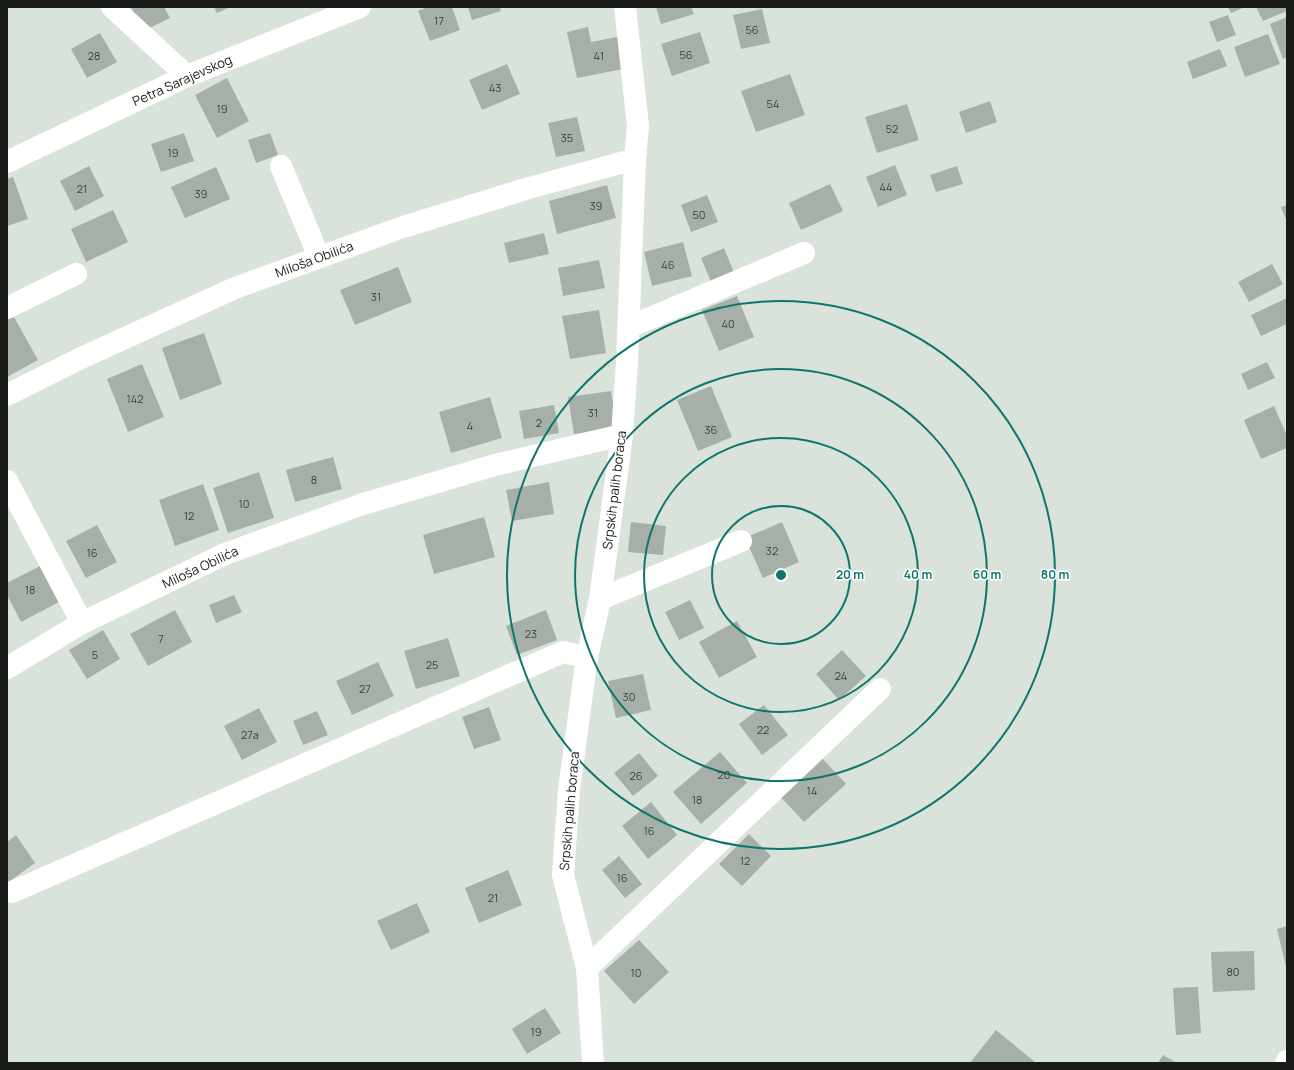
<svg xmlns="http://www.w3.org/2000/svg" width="1294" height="1070" viewBox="0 0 1294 1070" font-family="Manrope,sans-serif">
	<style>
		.building { fill: #a7b0a8 }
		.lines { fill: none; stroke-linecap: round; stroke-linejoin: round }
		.minor { stroke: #fff; stroke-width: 22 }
		.major { stroke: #fff; stroke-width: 22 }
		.ring { fill: none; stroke: #0f766e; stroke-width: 2 }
		.labels { text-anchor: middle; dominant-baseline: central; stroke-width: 3; stroke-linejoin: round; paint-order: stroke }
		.number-label { font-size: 11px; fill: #3b403b }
		.street-label { font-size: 13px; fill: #171a17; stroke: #fff }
		.centre { fill: #0f766e; stroke: #fff; stroke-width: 2 }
		.ring-label { font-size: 12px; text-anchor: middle; font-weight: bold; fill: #0f766e; stroke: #fff; stroke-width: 3; stroke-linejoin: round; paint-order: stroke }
	</style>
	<rect width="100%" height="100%" fill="#d9e3da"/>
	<path class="building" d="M 131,7 L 164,7 L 170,18 L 143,31 Z
		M 214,7 L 230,7 L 217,13 Z
		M 428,7 L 452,7 L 460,30 L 430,41 L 418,11 Z
		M 468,7 L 500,7 L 501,11 L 472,20 Z
		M 656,7 L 691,7 L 694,14 L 661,24 Z
		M 1228,7 L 1245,7 L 1231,13 Z
		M 1256,7 L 1287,7 L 1287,11 L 1263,21 Z
		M 762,9 L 770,43 L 741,49 L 733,15 Z
		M 1228,15 L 1236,35 L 1217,42 L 1209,22 Z
		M 1287,17 L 1287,57 L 1283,59 L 1270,24 Z
		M 588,27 L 591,42 L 622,36 L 628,68 L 577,78 L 567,32 Z
		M 700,32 L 710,63 L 672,76 L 661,44 Z
		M 100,33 L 117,62 L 87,78 L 71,49 Z
		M 1268,34 L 1280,64 L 1245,77 L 1234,47 Z
		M 1220,49 L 1227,66 L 1193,79 L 1187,62 Z
		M 507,64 L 520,94 L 482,110 L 469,80 Z
		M 790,74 L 805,115 L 756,132 L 741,91 Z
		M 227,78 L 249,121 L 217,138 L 195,95 Z
		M 990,101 L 997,122 L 966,133 L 959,112 Z
		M 907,104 L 919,140 L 877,153 L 865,117 Z
		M 577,117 L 585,151 L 556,157 L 548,123 Z
		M 184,133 L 194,161 L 161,172 L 151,144 Z
		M 270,133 L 278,155 L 256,163 L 248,140 Z
		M 895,165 L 907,195 L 878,207 L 866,177 Z
		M 89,166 L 104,196 L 75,211 L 60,181 Z
		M 957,166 L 963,184 L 936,192 L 930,175 Z
		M 216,167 L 230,199 L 185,218 L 171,187 Z
		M 13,177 L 28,219 L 7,226 L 7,179 Z
		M 830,184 L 843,211 L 801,230 L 789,203 Z
		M 607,185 L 616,218 L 557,234 L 549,201 Z
		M 707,195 L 718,222 L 691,232 L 681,205 Z
		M 1287,205 L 1287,222 L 1281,207 Z
		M 113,210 L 128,242 L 86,262 L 71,229 Z
		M 544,233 L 549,254 L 509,263 L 504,243 Z
		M 683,242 L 692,276 L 652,286 L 644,252 Z
		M 724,248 L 735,275 L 712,284 L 701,258 Z
		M 599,260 L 605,288 L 563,296 L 558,268 Z
		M 1272,264 L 1283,284 L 1249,302 L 1238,282 Z
		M 398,267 L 412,302 L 355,325 L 340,290 Z
		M 737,296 L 754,337 L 719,351 L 702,310 Z
		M 1287,298 L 1287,324 L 1261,336 L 1251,315 Z
		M 599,310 L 606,353 L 570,359 L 562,316 Z
		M 14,317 L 38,360 L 7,377 L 7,320 Z
		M 204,333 L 222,384 L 180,400 L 162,348 Z
		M 1267,362 L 1275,378 L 1248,390 L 1241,374 Z
		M 142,364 L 164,417 L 128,432 L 107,379 Z
		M 711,386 L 732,437 L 698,451 L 677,400 Z
		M 611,391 L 617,427 L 574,434 L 568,397 Z
		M 490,397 L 502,438 L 451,453 L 439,412 Z
		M 554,405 L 559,433 L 524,439 L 519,411 Z
		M 1274,406 L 1287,436 L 1287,448 L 1261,459 L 1244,420 Z
		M 333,457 L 342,489 L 295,502 L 286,470 Z
		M 259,472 L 274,518 L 228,533 L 213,488 Z
		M 549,482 L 554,514 L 512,521 L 506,490 Z
		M 203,484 L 219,530 L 175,546 L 159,500 Z
		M 484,517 L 495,557 L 434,574 L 423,535 Z
		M 631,522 L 666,526 L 663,555 L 628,552 Z
		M 782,522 L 799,562 L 763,578 L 745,538 Z
		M 97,525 L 117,562 L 86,578 L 66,541 Z
		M 40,566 L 59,602 L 21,622 L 7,595 L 7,583 Z
		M 234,595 L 242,612 L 216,623 L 209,605 Z
		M 690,600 L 704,628 L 679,640 L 665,612 Z
		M 175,610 L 192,642 L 148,666 L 130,634 Z
		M 546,610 L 557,640 L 517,655 L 506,626 Z
		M 737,621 L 757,657 L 719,678 L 699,642 Z
		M 103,630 L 120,659 L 87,679 L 69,650 Z
		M 448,638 L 460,676 L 416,689 L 404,651 Z
		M 842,650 L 866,676 L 839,700 L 816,674 Z
		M 378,662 L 394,696 L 352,715 L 336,681 Z
		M 643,674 L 651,710 L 616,718 L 608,681 Z
		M 764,705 L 788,735 L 762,755 L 739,724 Z
		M 489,707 L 501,740 L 474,749 L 462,717 Z
		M 259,708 L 277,742 L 242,760 L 224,726 Z
		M 317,711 L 328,735 L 303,745 L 293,721 Z
		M 720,752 L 747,783 L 701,824 L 673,792 Z
		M 639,753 L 658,776 L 633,796 L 614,773 Z
		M 821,757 L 846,784 L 804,822 L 779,795 Z
		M 651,802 L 677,835 L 648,859 L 622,826 Z
		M 749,834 L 771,856 L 742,886 L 719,864 Z
		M 16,835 L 35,863 L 7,883 L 7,842 Z
		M 619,856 L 642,884 L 625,898 L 602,870 Z
		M 508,870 L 522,905 L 479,923 L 465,888 Z
		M 417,903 L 430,932 L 391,950 L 377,921 Z
		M 1287,926 L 1287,967 L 1286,967 L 1277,929 Z
		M 639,940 L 669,972 L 634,1004 L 604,971 Z
		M 1254,951 L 1255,990 L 1213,992 L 1211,952 Z
		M 1198,987 L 1201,1033 L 1176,1035 L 1173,988 Z
		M 545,1008 L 561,1033 L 527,1054 L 512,1029 Z
		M 996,1030 L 1035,1062 L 1034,1063 L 970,1063 Z
		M 1163,1055 L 1177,1063 L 1158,1063 Z"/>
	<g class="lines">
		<path class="minor" d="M 112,7 L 187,76
			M 7,162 L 187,76 L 360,7
			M 281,166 L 319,257
			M 7,308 L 76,274
			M 629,327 L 804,253
			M 7,395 L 81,358 L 235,288 L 400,228 L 529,188 L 635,159
			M 7,481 L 82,623
			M 600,599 L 741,541
			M 7,668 L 82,623 L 225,554 L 363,504 L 495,465 L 622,435
			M 12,892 L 563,652 L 587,657
			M 587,968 L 880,689
			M 593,1063 L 587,968 L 563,875 L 569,790 L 587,657 L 600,599 L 622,435 L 627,362 L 635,159 L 638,126 L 625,7"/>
		<path class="major" d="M 1286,1063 L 1287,1061"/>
	</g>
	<g class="ring">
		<circle cx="781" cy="575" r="69"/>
		<circle cx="781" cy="575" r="137"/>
		<circle cx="781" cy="575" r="206"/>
		<circle cx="781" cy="575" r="274"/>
	</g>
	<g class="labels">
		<g class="number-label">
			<text x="439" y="20">17</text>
			<text x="752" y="29">56</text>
			<text x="686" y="54">56</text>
			<text x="94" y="55">28</text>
			<text x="599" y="55">41</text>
			<text x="495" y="87">43</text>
			<text x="773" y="103">54</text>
			<text x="222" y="108">19</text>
			<text x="892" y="128">52</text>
			<text x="567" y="137">35</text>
			<text x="173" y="152">19</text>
			<text x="886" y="186">44</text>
			<text x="82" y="188">21</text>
			<text x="201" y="193">39</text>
			<text x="596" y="205">39</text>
			<text x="699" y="214">50</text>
			<text x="668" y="264">46</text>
			<text x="376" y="296">31</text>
			<text x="728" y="323">40</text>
			<text x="135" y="398">142</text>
			<text x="593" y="412">31</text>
			<text x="539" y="422">2</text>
			<text x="470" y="425">4</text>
			<text x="711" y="429">36</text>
			<text x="314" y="479">8</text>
			<text x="244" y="503">10</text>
			<text x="189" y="515">12</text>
			<text x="772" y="550">32</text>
			<text x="92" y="552">16</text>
			<text x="30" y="589">18</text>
			<text x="531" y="633">23</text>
			<text x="161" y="638">7</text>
			<text x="95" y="654">5</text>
			<text x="432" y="664">25</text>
			<text x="841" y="675">24</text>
			<text x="365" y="688">27</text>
			<text x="629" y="696">30</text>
			<text x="763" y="729">22</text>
			<text x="250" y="734">27a</text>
			<text x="724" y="774">20</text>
			<text x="636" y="775">26</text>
			<text x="812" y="790">14</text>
			<text x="697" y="799">18</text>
			<text x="649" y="830">16</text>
			<text x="745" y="860">12</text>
			<text x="622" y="877">16</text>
			<text x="493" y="897">21</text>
			<text x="1233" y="971">80</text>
			<text x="636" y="972">10</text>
			<text x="536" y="1031">19</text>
		</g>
		<g class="street-label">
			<text transform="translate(182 80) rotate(-24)">Petra Sarajevskog</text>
			<text transform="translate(314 259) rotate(-20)">Miloša Obilića</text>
			<text transform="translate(614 490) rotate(-83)">Srpskih palih boraca</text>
			<text transform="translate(200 567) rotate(-25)">Miloša Obilića</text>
			<text transform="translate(569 811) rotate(-85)">Srpskih palih boraca</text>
		</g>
	</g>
	<circle cx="781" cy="575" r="6" class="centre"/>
	<g class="ring-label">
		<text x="850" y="579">20 m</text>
		<text x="918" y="579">40 m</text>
		<text x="987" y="579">60 m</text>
		<text x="1055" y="579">80 m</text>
	</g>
	<rect width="1294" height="1070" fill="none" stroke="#171a17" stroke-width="16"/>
</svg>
